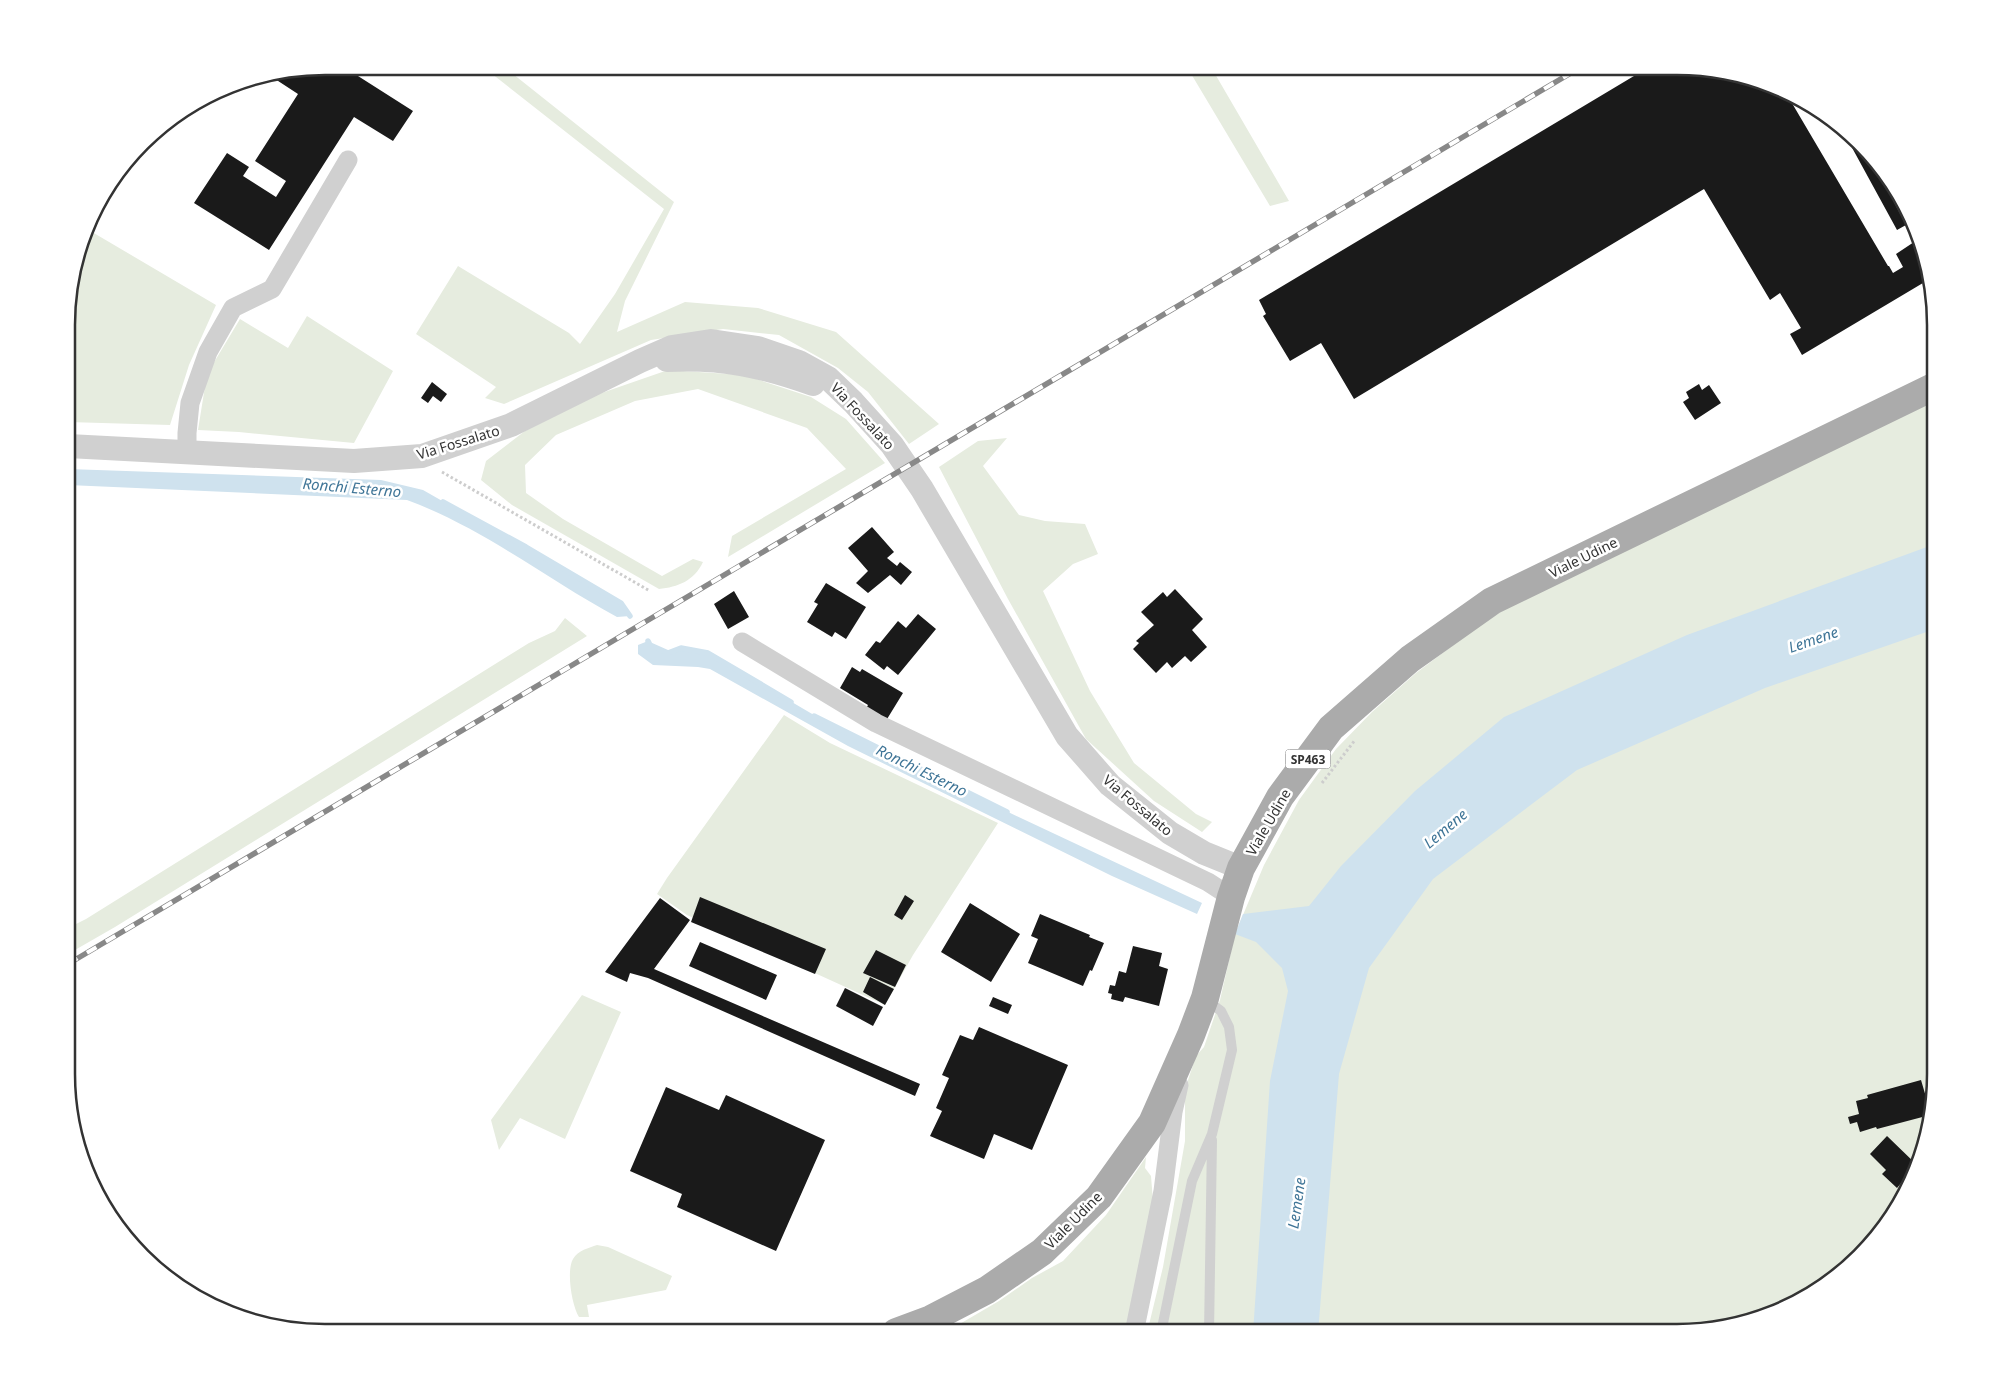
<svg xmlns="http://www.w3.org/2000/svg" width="2002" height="1399" viewBox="0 0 2002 1399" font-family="'Noto Sans',sans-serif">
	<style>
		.green { fill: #e6ecdf }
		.water { fill: #cfe2ee }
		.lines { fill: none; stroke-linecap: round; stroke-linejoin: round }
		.stream { stroke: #cfe2ee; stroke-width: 5.5 }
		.building { fill: #1a1a1a }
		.path { stroke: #cdcdcd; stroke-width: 3; stroke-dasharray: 2.5 2.5; stroke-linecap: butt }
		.service { stroke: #d0d0d0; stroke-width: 10 }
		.minor { stroke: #d0d0d0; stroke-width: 19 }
		.tertiary { stroke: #d0d0d0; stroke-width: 24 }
		.primary { stroke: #ababab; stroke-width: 28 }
		.rail-casing { stroke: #888; stroke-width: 5.5 }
		.rail { stroke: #fff; stroke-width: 4; stroke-dasharray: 11; stroke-linecap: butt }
		.labels { text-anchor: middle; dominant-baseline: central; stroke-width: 5; stroke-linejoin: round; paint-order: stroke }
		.shield { fill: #fff; stroke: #707070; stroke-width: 1 }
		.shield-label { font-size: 12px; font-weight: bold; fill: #333 }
		.street-label { font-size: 14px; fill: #333; stroke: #fff }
		.water-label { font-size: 15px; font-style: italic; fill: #3f7597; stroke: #fff }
		.rim { fill: none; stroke: #333; stroke-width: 2.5 }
	</style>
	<rect width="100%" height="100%" fill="#fff"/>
	<path class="green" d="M 482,66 L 503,66 L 674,202 L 625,301 L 617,332 L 685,302 L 758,308 L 836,332 L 939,424 L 909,444 L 868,392 L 838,368 L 779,335 L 723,329 L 651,340 L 504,404 L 485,398 L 496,387 L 416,334 L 458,266 L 569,333 L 580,344 L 615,294 L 664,209 Z
		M 1187,67 L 1211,67 L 1289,201 L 1270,206 Z
		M 87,229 L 216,305 L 189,365 L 170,425 L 68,422 L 68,291 Z
		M 307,316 L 393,371 L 354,443 L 239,432 L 198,430 L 207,374 L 240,319 L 288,348 Z
		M 668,370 L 744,375 L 811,397 L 846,419 L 885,463 L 728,557 L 732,536 L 846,469 L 807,428 L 698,389 L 635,401 L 556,435 L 525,465 L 526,493 L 563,519 L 662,576 L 693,559 L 703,562 C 694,581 678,587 659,589 L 512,505 L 481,480 L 486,461 L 525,431 L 593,396 Z
		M 1935,399 L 1935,1091 L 1922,1158 L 1882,1231 L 1847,1269 L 1792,1306 L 1744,1324 L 1677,1333 L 1147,1333 L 1163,1267 L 1185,1141 L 1185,1089 L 1196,1056 L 1204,1047 L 1220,1000 L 1235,934 L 1264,865 L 1299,800 L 1336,749 L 1372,712 L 1416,673 L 1484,622 L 1515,603 Z
		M 1007,438 L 983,466 L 1019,515 L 1045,521 L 1085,524 L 1098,554 L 1073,564 L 1043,591 L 1090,691 L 1134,763 L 1196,814 L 1212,822 L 1202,832 L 1154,801 L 1086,739 L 1008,599 L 939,467 L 978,441 Z
		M 565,618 L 587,636 L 115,927 L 68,954 L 68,928 L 86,919 L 529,643 L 555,631 Z
		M 784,715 L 830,743 L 998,823 L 913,955 L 885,1005 L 687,915 L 657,894 L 667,878 Z
		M 582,995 L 621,1012 L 565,1139 L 520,1118 L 499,1150 L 491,1120 Z
		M 1146,1157 L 1145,1168 L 1151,1176 L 1154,1214 L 1126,1333 L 946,1332 L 999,1301 L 1032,1278 L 1063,1261 L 1106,1215 Z
		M 597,1245 L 608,1247 L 672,1276 L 666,1290 L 587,1305 L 589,1317 L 579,1317 C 572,1306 566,1271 573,1259 C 578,1250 589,1248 597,1245 Z"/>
	<path class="water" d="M 68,469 L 381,480 L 423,490 L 621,603 L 630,616 L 617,617 C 547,579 483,528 407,500 L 68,485 Z
		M 1935,544 L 1935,629 L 1765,688 L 1577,770 L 1433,879 L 1369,968 L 1339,1074 L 1318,1333 L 1253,1333 L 1270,1081 L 1288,991 L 1282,968 L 1256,942 L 1235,934 L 1243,914 L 1309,906 L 1341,866 L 1415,791 L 1504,717 L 1687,635 Z
		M 648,641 L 651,645 L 668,653 L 681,648 L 708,653 L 819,718 L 1006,811 L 1202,903 L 1197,914 L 1112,876 L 848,746 L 710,669 L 698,667 L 653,665 L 638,654 L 638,645 Z"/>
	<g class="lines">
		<path class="stream" d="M 443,502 L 526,547 L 621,603 L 630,616
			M 648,641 L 650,645 L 668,653 L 681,648 L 708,653 L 791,702
			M 814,716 L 1007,812"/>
	</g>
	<path class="building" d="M 325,66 L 365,66 L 358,76 L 413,111 L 393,141 L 354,117 L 269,250 L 194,203 L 227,153 L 249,167 L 243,176 L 276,197 L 286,181 L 255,161 L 298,94 L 272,77 Z
		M 1649,67 L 1694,67 L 1761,80 L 1786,93 L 1888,266 L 1889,266 L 1893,273 L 1903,267 L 1896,254 L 1914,242 L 1921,253 L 1928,280 L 1802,355 L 1790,334 L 1801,328 L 1780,293 L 1770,300 L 1704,189 L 1354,399 L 1321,343 L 1290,361 L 1263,316 L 1266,314 L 1259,300 Z
		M 1838,122 L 1867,150 L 1906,225 L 1897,230 Z
		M 432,382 L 447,394 L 441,402 L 433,396 L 428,403 L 421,398 Z
		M 1699,384 L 1702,390 L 1709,385 L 1721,403 L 1695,420 L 1683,402 L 1689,398 L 1686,392 Z
		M 872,527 L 894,552 L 887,558 L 897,566 L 900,562 L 912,572 L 901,585 L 890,575 L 868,593 L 856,583 L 868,571 L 848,548 Z
		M 826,583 L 866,607 L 846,639 L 835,632 L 832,637 L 807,622 L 818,604 L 814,602 Z
		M 1175,589 L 1203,619 L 1192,630 L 1207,647 L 1191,662 L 1185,656 L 1172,668 L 1167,662 L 1156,673 L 1133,649 L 1139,643 L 1136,641 L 1154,625 L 1141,612 L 1163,592 L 1167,597 Z
		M 734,591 L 749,617 L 728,629 L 714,604 Z
		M 918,614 L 936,629 L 898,675 L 887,666 L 884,670 L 865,655 L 876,641 L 880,643 L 898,621 L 906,628 Z
		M 852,667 L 860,672 L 862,669 L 903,693 L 884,724 L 864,712 L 868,705 L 840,688 Z
		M 905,895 L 914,901 L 902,920 L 894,915 Z
		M 700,897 L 826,949 L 815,974 L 691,922 Z
		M 660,898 L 690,920 L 654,969 L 920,1084 L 915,1096 L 648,978 L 630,973 L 627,982 L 605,972 Z
		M 970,903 L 1020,934 L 991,982 L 941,952 Z
		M 1040,914 L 1090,935 L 1089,937 L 1104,943 L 1092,971 L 1090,970 L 1083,986 L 1028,963 L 1038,939 L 1031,936 Z
		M 700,942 L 777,975 L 766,1000 L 689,966 Z
		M 1133,946 L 1162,953 L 1159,966 L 1168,969 L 1159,1006 L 1125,997 L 1123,1002 L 1111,999 L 1112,994 L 1108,993 L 1110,985 L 1115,986 L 1119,971 L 1126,973 Z
		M 876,950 L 906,965 L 895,987 L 863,973 Z
		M 870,977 L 894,989 L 885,1005 L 863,992 Z
		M 845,988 L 883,1007 L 873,1026 L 836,1006 Z
		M 993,997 L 1012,1005 L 1008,1014 L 989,1006 Z
		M 979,1027 L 1068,1065 L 1032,1150 L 994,1134 L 984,1159 L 930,1136 L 942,1111 L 936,1108 L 949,1078 L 942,1075 L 960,1035 L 973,1040 Z
		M 1921,1080 L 1926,1097 L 1934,1094 L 1931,1111 L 1930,1111 L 1930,1115 L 1877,1129 L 1876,1127 L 1860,1132 L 1857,1122 L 1850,1124 L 1848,1117 L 1859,1114 L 1856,1101 L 1868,1098 L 1867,1095 Z
		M 666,1087 L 719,1110 L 726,1095 L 825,1140 L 776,1251 L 677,1207 L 682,1194 L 630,1171 Z
		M 1887,1136 L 1918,1166 L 1907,1186 L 1902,1182 L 1897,1188 L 1882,1174 L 1886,1170 L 1870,1154 Z"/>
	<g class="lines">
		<path class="path" d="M 442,472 L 650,591
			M 1322,783 L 1355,740"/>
		<path class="service" d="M 1161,1333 L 1192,1181 L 1212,1134 L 1232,1050 L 1229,1027 L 1221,1011 L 1205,999
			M 1209,1333 L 1212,1140"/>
		<path class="minor" d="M 187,452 L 187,433 L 190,403 L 208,352 L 233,308 L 272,289 L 348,160
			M 742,642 L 876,723 L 1208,882 L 1231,897
			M 1134,1333 L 1163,1191 L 1173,1112 L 1179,1085"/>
		<path class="tertiary" d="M 667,360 C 722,357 762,366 813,384
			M 68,446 L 354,461 L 422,456 L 511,425 L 640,361 L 672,347 L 711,341 L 758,348 L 799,362 L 828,378 L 853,402 L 892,445 L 922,489 L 1067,736 L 1110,785 L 1170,833 L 1204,853 L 1241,868"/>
		<path class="primary" d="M 896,1332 L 931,1319 L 987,1290 L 1042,1252 L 1099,1197 L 1152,1123 L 1191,1035 L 1205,998 L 1231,897 L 1241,868 L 1280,797 L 1331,728 L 1410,659 L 1492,601 L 1935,386"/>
		<defs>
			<path id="rail" d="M 68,964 L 1581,67"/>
		</defs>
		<use href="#rail" class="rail-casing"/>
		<use href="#rail" class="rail"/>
	</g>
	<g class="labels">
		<rect class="shield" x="1285.5" y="749.5" width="45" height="19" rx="4"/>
		<g class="shield-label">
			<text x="1308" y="759">SP463</text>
		</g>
		<g class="street-label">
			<text transform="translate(863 416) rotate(47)">Via Fossalato</text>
			<text transform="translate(458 442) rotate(-17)">Via Fossalato</text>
			<text transform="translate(1583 557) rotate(-26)">Viale Udine</text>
			<text transform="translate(1138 805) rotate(40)">Via Fossalato</text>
			<text transform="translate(1268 822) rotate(-60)">Viale Udine</text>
			<text transform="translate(1073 1220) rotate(-45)">Viale Udine</text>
		</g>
		<g class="water-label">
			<text transform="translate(352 487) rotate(5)">Ronchi Esterno</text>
			<text transform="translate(1813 639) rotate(-19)">Lemene</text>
			<text transform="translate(922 770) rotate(26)">Ronchi Esterno</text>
			<text transform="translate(1445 828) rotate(-40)">Lemene</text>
			<text transform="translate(1296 1203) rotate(-82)">Lemene</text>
		</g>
	</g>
	<path d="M0 0H2002V1399H0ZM325 75H1677A250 250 0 0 1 1927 325V1074A250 250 0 0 1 1677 1324H325A250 250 0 0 1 75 1074V325A250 250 0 0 1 325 75Z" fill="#fff" fill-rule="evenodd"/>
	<path class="rim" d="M325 75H1677A250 250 0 0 1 1927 325V1074A250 250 0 0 1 1677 1324H325A250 250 0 0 1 75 1074V325A250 250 0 0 1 325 75Z"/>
</svg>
